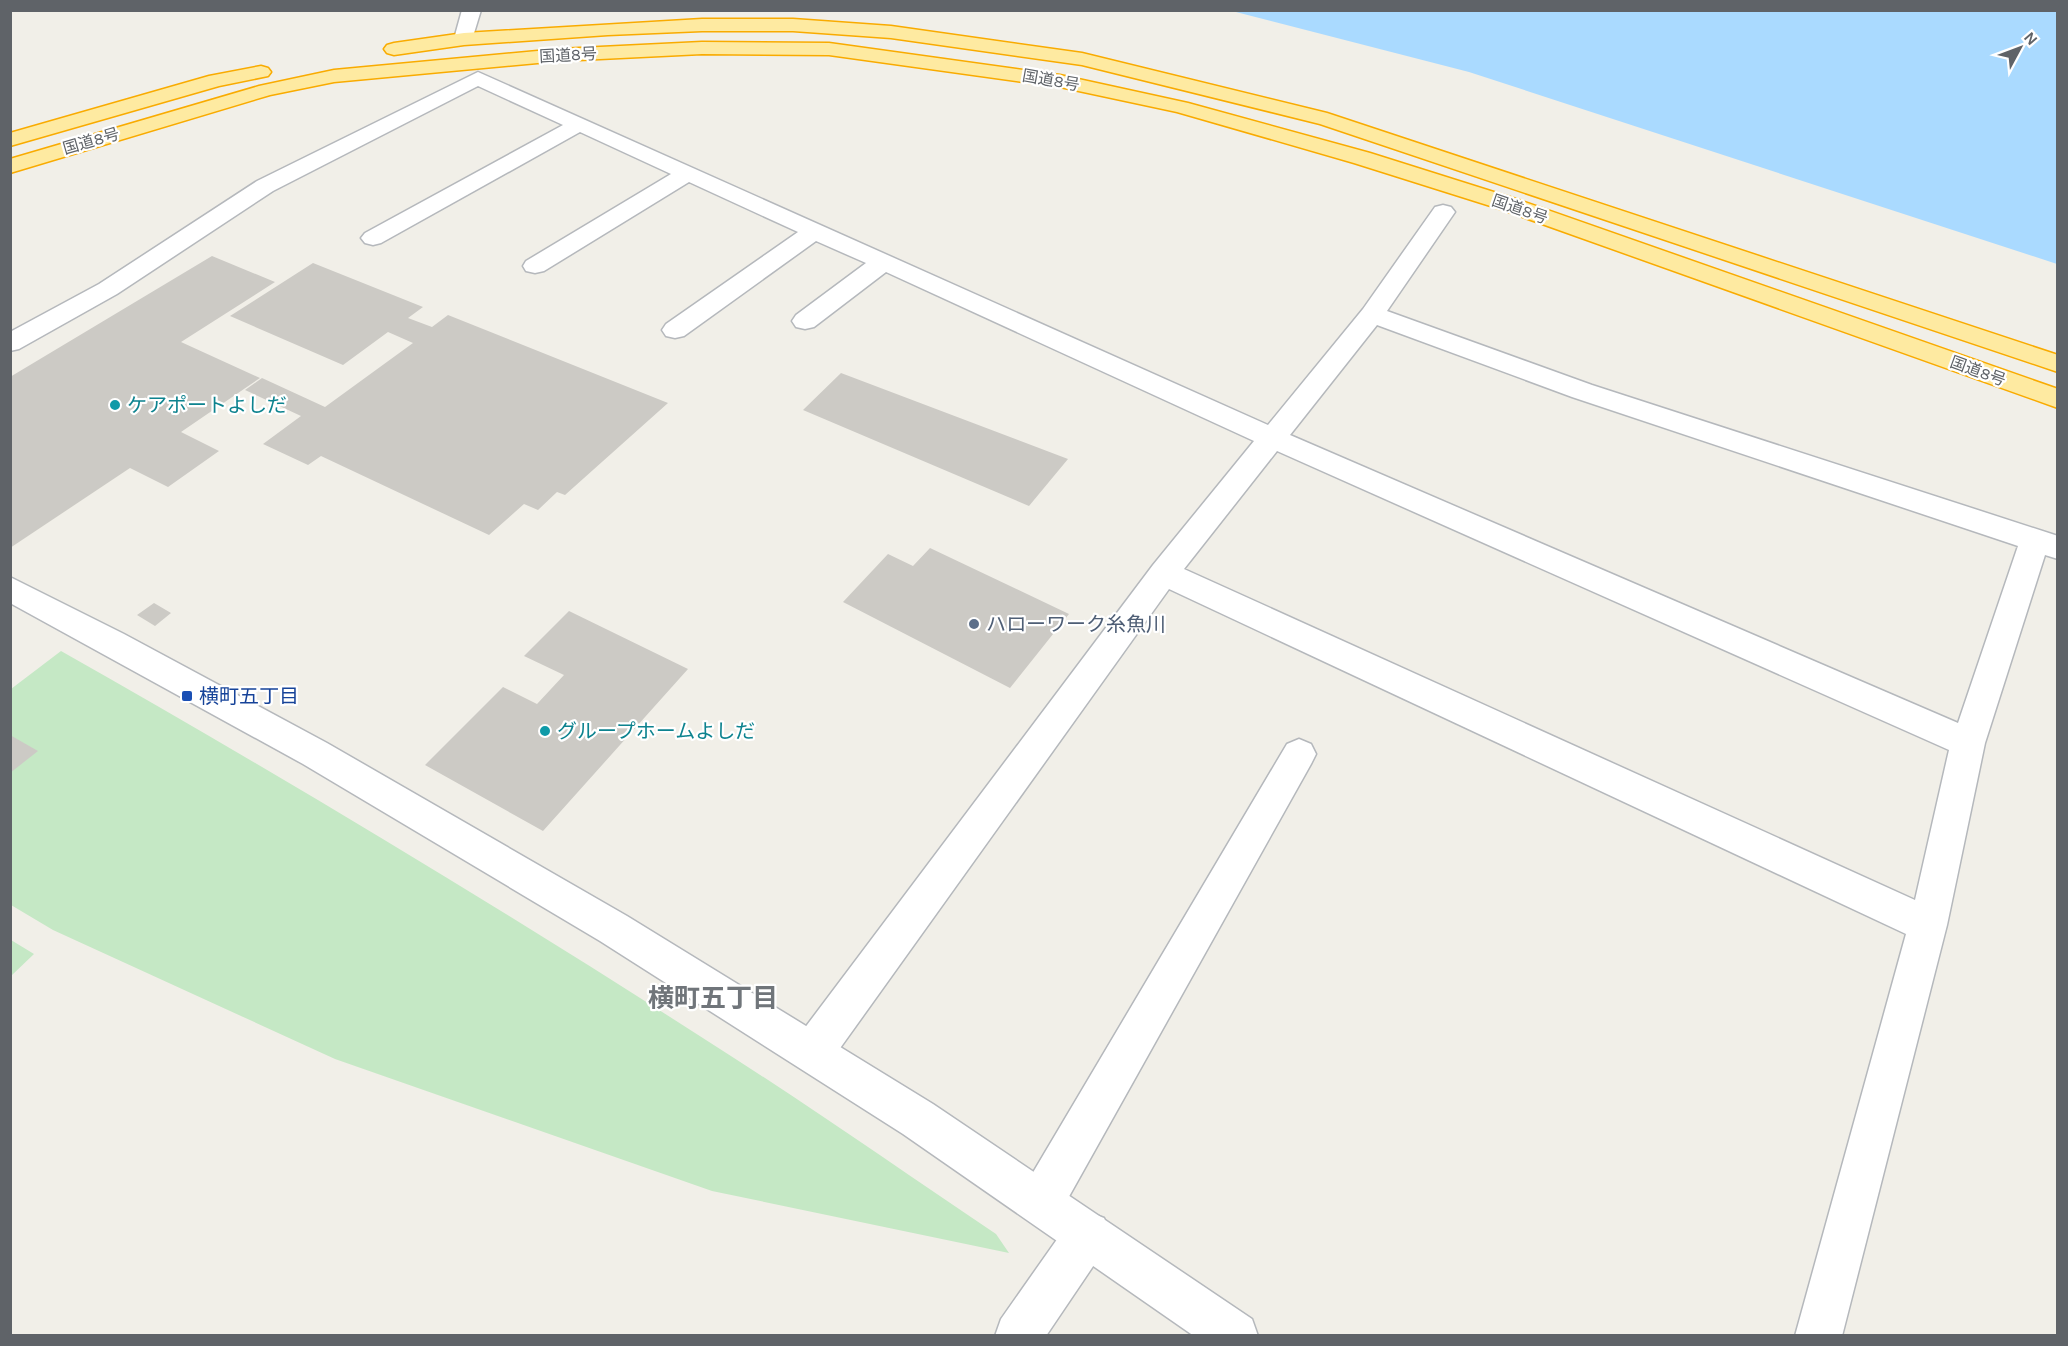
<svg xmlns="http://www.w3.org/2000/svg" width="2068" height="1346" viewBox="0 0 2068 1346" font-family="Karla,'Noto Sans JP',sans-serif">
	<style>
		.green { fill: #c5e8c5 }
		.water { fill: #aadaff }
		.building { fill: #cccac5 }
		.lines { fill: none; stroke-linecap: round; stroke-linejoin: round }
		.minor-casing { stroke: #b5b8bc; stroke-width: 3 }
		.tertiary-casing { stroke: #b5b8bc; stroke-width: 3 }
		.trunk-casing { stroke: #f9ab00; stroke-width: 3 }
		.minor { fill: #fff; fill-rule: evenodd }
		.tertiary { fill: #fff; fill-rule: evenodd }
		.trunk { fill: #feeaa1; fill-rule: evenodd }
		.culture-dot { fill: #0f9aa8; stroke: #fff; stroke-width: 2 }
		.service-dot { fill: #5c6f8a; stroke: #fff; stroke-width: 2 }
		.transit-dot { fill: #1a4fb4; stroke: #fff; stroke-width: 2 }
		.labels { text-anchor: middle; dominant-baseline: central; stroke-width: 4.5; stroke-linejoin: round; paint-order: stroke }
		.far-street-label { font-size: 16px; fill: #5f6368; stroke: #fff }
		.culture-label { font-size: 20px; fill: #0d838f; stroke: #fff; text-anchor: start }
		.service-label { font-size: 20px; fill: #4e5e75; stroke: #fff; text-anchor: start }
		.transit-label { font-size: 20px; fill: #164399; stroke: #fff; text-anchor: start }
		.near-neighbourhood-label { font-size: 26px; font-weight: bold; fill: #70757a; stroke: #fff }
	</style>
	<rect width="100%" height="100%" fill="#f1efe8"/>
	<path class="green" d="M 61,651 C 289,780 514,916 734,1058 C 823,1115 909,1176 996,1234 L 1009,1253 L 712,1191 L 335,1059 L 53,930 L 11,905 L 11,689 Z
		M 11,940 L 34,954 L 11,976 Z"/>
	<path class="water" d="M 1232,11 L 2057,11 L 2057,264 L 1469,72 Z"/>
	<path class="building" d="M 212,256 L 275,282 L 181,342 L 260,378 L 181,432 L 219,451 L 168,487 L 130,468 L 10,548 L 10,377 Z
		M 313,263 L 423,307 L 408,318 L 432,327 L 448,315 L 668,403 L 565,495 L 557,492 L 538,510 L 524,504 L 489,535 L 321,456 L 308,465 L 263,444 L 301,416 L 245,390 L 262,378 L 325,407 L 413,343 L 388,332 L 343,365 L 230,316 Z
		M 841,373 L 1068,459 L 1029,506 L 803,410 Z
		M 930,548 L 1069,614 L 1010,688 L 843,602 L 888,554 L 913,566 Z
		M 154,603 L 171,613 L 155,626 L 137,615 Z
		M 569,611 L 688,669 L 543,831 L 425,765 L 503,687 L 537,704 L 564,675 L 524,656 Z
		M 10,735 L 38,751 L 10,773 Z"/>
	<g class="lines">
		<defs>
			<path id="minor" d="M 478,72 L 1268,425 L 1363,309 L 1435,207 L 1443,205 L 1451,207 L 1455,212 L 1387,311 L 1592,385 L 2058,536 L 2058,559 L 2045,555 L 1985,743 L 1947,925 L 1842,1336 L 1795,1336 L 1906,934 L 1169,589 L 828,1065 L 813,1071 L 798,1065 L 792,1051 L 798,1037 L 1153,565 L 1254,441 L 886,272 L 814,327 L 805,329 L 796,327 L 792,321 L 796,315 L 866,263 L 816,241 L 684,336 L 675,338 L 666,336 L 662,330 L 666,324 L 798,232 L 689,182 L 544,271 L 535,273 L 526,271 L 523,266 L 526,261 L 671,174 L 580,132 L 381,243 L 373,245 L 365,243 L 361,238 L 365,233 L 563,125 L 478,86 L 273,191 L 117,294 L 19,349 L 10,351 L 10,332 L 99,284 L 257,181 ZM 1377,325 L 1572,397 L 2018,546 L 1958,723 L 1290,435 ZM 1277,451 L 1949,750 L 1915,900 L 1184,569 Z
				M 1299,739 L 1311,744 L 1316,754 L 1311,764 L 1057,1218 L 1041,1224 L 1025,1218 L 1019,1202 L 1025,1186 L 1287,744 Z
				M 1088,1212 L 1104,1218 L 1110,1234 L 1104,1250 L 1046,1336 L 995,1336 L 1001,1319 L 1072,1218 Z"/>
			<path id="tertiary" d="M 462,10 L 481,10 L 471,43 L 457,43 L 454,39 Z
				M 10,577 L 124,634 L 327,743 L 627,916 L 933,1104 L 1252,1319 L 1258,1336 L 1194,1336 L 903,1134 L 600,941 L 303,764 L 10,603 Z"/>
			<path id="trunk" d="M 702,19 L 793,19 L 891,26 L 1082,53 L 1327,113 L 2058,355 L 2058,372 L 1320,124 L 1082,65 L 891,38 L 793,31 L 702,31 L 608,35 L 464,45 L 394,55 L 387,53 L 384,49 L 387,45 L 394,43 L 464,33 Z
				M 702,42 L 829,43 L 1060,75 L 1188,103 L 1370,153 L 1516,199 L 2058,389 L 2058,408 L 1500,209 L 1354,163 L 1177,112 L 1060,87 L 829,55 L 702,54 L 559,61 L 334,82 L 270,95 L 10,173 L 10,159 L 259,86 L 334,70 L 559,49 Z
				M 261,66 L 268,68 L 271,72 L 268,76 L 219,86 L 10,146 L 10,133 L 209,76 Z"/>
		</defs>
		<use href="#minor" class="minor-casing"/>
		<use href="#tertiary" class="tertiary-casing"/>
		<use href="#trunk" class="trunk-casing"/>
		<use href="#minor" class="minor"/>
		<use href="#tertiary" class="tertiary"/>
		<use href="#trunk" class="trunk"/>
	</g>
	<g class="culture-dot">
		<circle cx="115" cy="405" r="6"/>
		<circle cx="545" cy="731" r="6"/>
	</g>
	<circle class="service-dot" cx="974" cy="624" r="6"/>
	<rect class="transit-dot" x="181" y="690" width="12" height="12" rx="3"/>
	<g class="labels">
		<g class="far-street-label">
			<text transform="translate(568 55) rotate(-3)">国道8号</text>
			<text transform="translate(1051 80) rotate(10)">国道8号</text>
			<text transform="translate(91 141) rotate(-16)">国道8号</text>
			<text transform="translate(1520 209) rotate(19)">国道8号</text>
			<text transform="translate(1978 371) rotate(20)">国道8号</text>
		</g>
		<g class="culture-label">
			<text x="127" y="405">ケアポートよしだ</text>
			<text x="557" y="731">グループホームよしだ</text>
		</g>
		<g class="service-label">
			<text x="986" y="624">ハローワーク糸魚川</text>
		</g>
		<g class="transit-label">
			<text x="199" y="696">横町五丁目</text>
		</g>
		<g class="near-neighbourhood-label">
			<text x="713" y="998">横町五丁目</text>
		</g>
	</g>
	<rect width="2068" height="1346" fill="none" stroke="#5f6368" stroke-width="24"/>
	<g transform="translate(2020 48) rotate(49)" stroke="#ffffff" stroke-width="4.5" paint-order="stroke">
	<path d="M0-4.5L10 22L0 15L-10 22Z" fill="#5f6368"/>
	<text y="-9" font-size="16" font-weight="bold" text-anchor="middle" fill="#5f6368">N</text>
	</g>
</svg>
